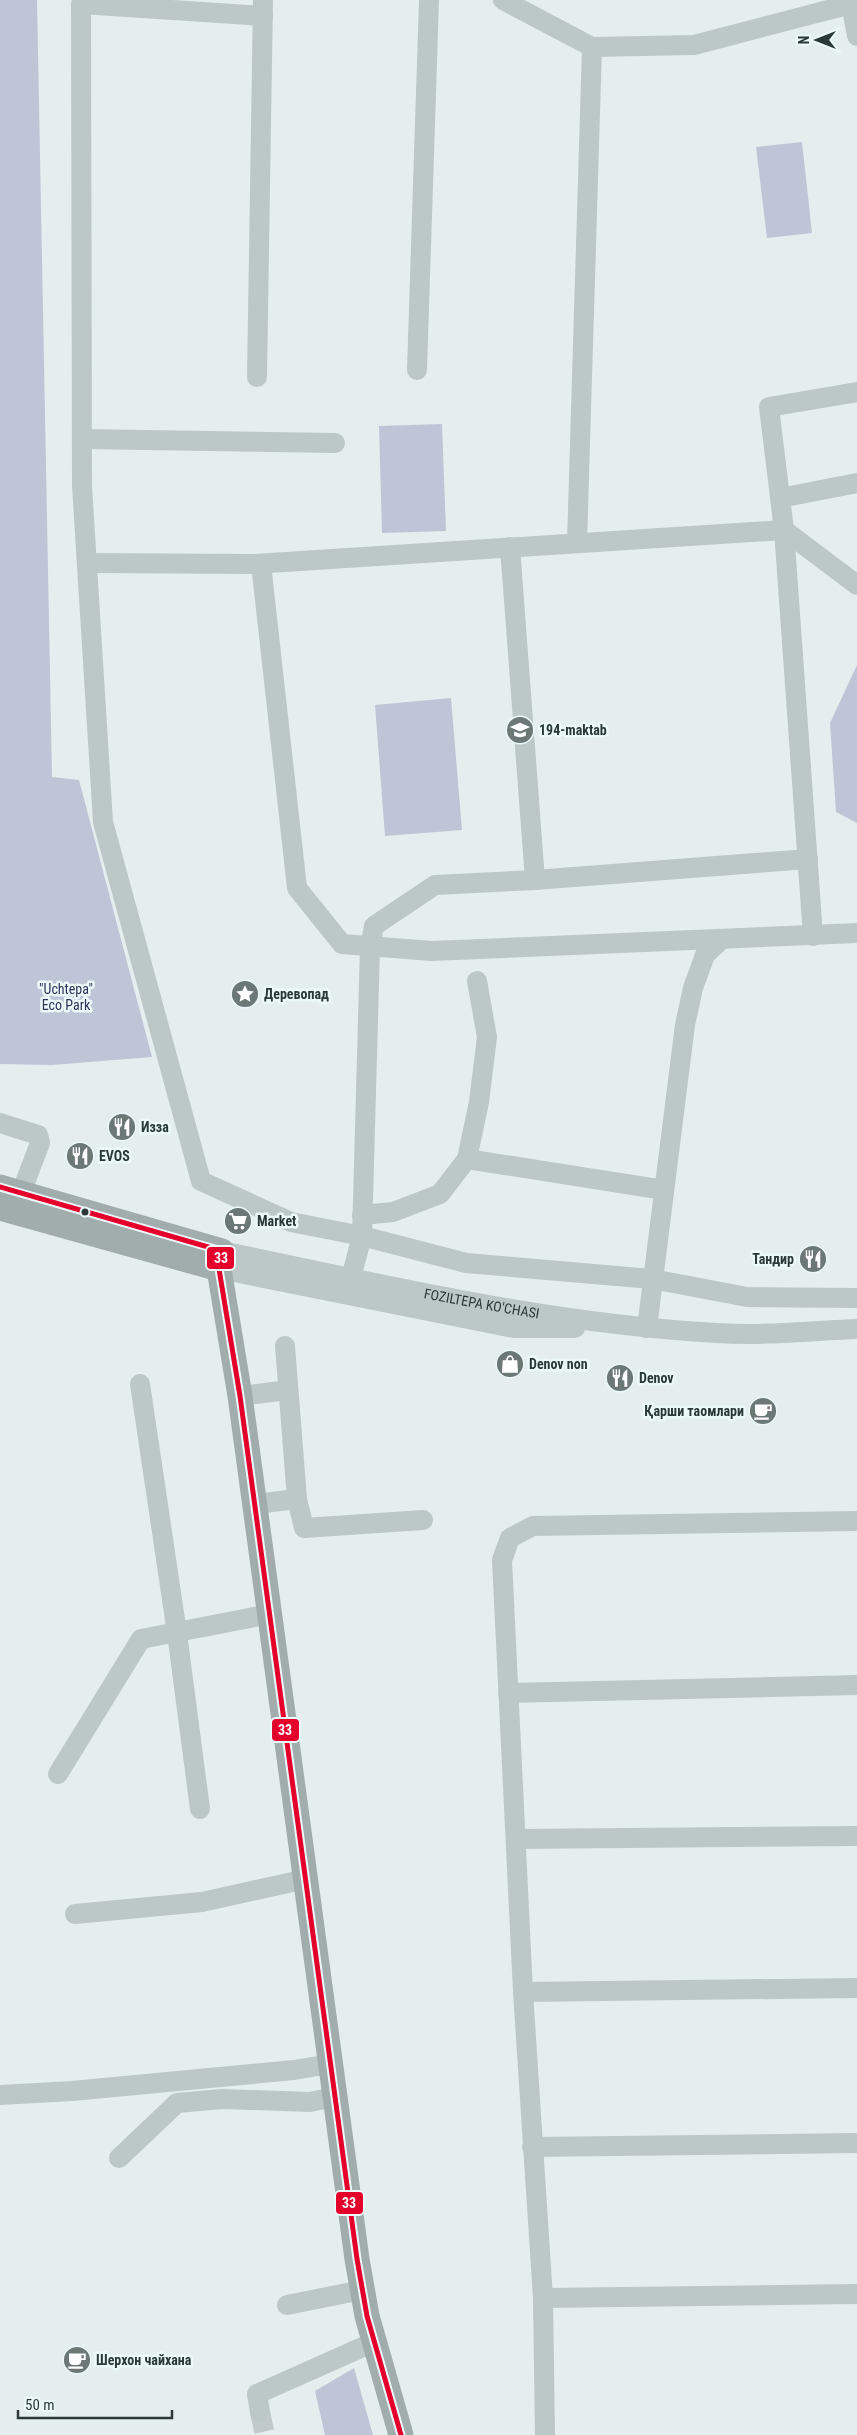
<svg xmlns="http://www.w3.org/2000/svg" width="857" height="2435" viewBox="0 0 857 2435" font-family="'Roboto Condensed',sans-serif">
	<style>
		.green { fill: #bec5d6 }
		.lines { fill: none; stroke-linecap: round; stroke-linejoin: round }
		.minor-tunnel { stroke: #bfcac9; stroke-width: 20; stroke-dasharray: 20 10; stroke-linecap: butt }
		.minor { stroke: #bcc8c7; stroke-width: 20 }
		.major { stroke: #a1adac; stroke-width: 25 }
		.bus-1-casing { stroke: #ecf9fa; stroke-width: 9 }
		.bus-1 { stroke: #e4002b; stroke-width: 5 }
		.bus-dot { fill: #2a3936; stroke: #ecf9fa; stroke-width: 2 }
		.labels { text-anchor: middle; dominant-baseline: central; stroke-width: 5; stroke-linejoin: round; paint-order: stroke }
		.poi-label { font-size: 14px; font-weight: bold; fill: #2a3936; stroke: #ecf9fa; text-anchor: start }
		.park-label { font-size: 14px; fill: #2e3357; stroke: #ecf9fa }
		.street-label { font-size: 14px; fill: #2a3936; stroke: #ecf9fa }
		.line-badge { stroke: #ecf9fa; stroke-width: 2 }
		.badge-label { font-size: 14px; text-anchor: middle; font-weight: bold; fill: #fff }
	</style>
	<rect width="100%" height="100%" fill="#e4eeee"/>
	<path class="green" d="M 0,0 L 37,0 L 52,777 L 79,780 L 152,1057 L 52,1065 L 0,1064 Z
		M 802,142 L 812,233 L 767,238 L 756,147 Z
		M 442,424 L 446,531 L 382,533 L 379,426 Z
		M 857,665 L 857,823 L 836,812 L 830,723 Z
		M 451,698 L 462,830 L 385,836 L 375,705 Z
		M 354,2368 L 373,2435 L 325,2435 L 315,2391 Z"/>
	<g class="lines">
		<path class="minor-tunnel" d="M 260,2412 L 265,2435"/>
		<g class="minor">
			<path d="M 503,0 L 592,47 L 577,543"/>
			<path d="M 851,4 L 857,36"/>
			<path d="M 263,16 L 81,4 L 82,486 L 103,822 L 201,1181 L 291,1222 L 362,1236 L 351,1278"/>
			<path d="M 592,47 L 694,45 L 851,4 L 851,0"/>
			<path d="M 417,370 L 429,0"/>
			<path d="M 257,377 L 263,0"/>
			<path d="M 82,439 L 335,443"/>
			<path d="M 780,498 L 857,483"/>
			<path d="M 510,547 L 535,880 L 808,859"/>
			<path d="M 87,563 L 253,564 L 784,530 L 857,585"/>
			<path d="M 261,564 L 297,888 L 342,944 L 432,951 L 857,933"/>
			<path d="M 535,880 L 435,885 L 374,926 L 370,947 L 362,1236 L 466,1263 L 652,1279 L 747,1297 L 857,1298"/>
			<path d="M 813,936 L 784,530 L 769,407 L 857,392"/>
			<path d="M 0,1123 L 38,1135 L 40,1143 L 21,1193"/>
			<path d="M 467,1159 L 479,1102 L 487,1037 L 477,981"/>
			<path d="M 362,1215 L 393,1212 L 440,1194 L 467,1159 L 664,1190"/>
			<path id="s1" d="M 222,1251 C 385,1285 550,1324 717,1333 C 764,1336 811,1331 857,1329"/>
			<path d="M 219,1269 L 514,1328 L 575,1328"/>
			<path d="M 647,1328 L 685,1025 L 693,988 L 705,955 L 722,939"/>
			<path d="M 140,1384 L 177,1633 L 200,1809"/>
			<path d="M 240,1396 L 288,1390"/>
			<path d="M 297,1499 L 304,1528 L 423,1520"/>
			<path d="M 255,1504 L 297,1499 L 285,1346"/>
			<path d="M 508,1693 L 857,1685"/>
			<path d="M 58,1774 L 141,1639 L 270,1614"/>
			<path d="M 516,1839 L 857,1836"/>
			<path d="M 75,1914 L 202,1902 L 306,1879"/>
			<path d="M 523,1992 L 857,1988"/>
			<path d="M 0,2095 L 72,2091 L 294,2070 L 330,2064"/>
			<path d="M 532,2147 L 857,2143"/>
			<path d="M 119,2158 L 177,2103 L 222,2099 L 310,2102 L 334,2097"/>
			<path d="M 543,2298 L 857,2294"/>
			<path d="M 287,2305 L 362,2290"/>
			<path d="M 260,2412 L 257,2394 L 374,2342"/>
			<path d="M 545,2435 L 543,2298 L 523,1992 L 502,1560 L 510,1538 L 533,1526 L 857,1521"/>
		</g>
		<path class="major" d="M 0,1187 L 222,1251 L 219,1269 L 240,1396 L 357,2259 L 367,2316 L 401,2435
			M 0,1208 L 219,1269"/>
		<defs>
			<path id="bus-1" d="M 0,1187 L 222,1251 L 219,1269 L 240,1396 L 357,2259 L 367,2316 L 401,2435"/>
		</defs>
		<use href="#bus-1" class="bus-1-casing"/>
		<use href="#bus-1" class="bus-1"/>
	</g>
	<defs>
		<symbol id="school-disc" viewBox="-11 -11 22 22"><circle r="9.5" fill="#6b7876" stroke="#ecf9fa"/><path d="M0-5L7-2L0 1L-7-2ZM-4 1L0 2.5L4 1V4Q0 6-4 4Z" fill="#fff"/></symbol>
		<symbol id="sight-disc" viewBox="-11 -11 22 22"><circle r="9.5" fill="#6b7876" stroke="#ecf9fa"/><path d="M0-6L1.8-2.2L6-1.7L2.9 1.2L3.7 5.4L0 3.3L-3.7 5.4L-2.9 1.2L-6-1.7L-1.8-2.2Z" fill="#fff"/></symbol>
		<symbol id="restaurant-disc" viewBox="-11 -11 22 22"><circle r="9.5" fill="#6b7876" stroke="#ecf9fa"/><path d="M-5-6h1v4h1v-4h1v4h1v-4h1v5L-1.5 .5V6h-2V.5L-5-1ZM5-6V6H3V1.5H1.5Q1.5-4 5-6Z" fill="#fff"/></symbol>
		<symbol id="supermarket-disc" viewBox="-11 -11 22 22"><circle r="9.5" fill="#6b7876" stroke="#ecf9fa"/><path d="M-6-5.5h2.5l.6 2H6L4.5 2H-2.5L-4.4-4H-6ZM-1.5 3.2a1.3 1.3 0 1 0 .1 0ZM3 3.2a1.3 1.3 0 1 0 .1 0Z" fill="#fff"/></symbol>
		<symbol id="shop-disc" viewBox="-11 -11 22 22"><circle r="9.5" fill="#6b7876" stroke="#ecf9fa"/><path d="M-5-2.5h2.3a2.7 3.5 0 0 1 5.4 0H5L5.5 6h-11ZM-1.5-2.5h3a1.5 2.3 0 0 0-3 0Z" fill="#fff"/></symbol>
		<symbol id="cafe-disc" viewBox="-11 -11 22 22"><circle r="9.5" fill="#6b7876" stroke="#ecf9fa"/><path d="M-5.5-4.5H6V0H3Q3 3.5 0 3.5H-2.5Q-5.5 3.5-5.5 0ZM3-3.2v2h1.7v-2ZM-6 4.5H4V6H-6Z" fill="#fff"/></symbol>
	</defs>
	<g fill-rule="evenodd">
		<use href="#school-disc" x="504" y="714" width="32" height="32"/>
		<use href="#sight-disc" x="229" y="978" width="32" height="32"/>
		<use href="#restaurant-disc" x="106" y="1111" width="32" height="32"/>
		<use href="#restaurant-disc" x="64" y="1140" width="32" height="32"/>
		<use href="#supermarket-disc" x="222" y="1205" width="32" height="32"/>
		<use href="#restaurant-disc" x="797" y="1243" width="32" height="32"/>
		<use href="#shop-disc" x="494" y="1348" width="32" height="32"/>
		<use href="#restaurant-disc" x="604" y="1362" width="32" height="32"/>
		<use href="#cafe-disc" x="747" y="1395" width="32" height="32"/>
		<use href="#cafe-disc" x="61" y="2344" width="32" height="32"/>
	</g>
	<circle class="bus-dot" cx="85" cy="1212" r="4.5"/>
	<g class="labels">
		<g class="poi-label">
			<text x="539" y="730">194-maktab</text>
			<text x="264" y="994">Деревопад</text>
			<text x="141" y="1127">Изза</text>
			<text x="99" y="1156">EVOS</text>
			<text x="257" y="1221">Market</text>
			<text x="794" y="1259" text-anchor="end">Тандир</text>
			<text x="529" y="1364">Denov non</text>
			<text x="639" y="1378">Denov</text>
			<text x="744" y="1411" text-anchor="end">Қарши таомлари</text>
			<text x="96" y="2360">Шерхон чайхана</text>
		</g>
		<g class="park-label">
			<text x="66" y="989">"Uchtepa"<tspan x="66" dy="16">Eco Park</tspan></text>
		</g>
		<g class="street-label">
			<text stroke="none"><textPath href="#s1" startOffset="265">FOZILTEPA KO'CHASI</textPath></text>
		</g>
	</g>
	<g class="line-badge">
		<rect x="206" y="1246" width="29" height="24" rx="5" fill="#e4002b"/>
		<rect x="271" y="1718" width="29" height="24" rx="5" fill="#e4002b"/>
		<rect x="335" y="2191" width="29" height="24" rx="5" fill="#e4002b"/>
	</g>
	<g class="badge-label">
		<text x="221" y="1263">33</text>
		<text x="285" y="1735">33</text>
		<text x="349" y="2208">33</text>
	</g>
	<g transform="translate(817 40) rotate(270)" stroke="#ecf9fa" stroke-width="4" paint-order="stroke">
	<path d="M0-4L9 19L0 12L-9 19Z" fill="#2a3936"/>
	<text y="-8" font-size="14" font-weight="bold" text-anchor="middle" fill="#2a3936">N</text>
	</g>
	<path d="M18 2410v8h154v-8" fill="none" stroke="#2a3936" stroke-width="2.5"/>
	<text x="25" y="2410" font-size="15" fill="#2a3936" stroke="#ecf9fa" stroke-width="4" paint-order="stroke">50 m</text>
</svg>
